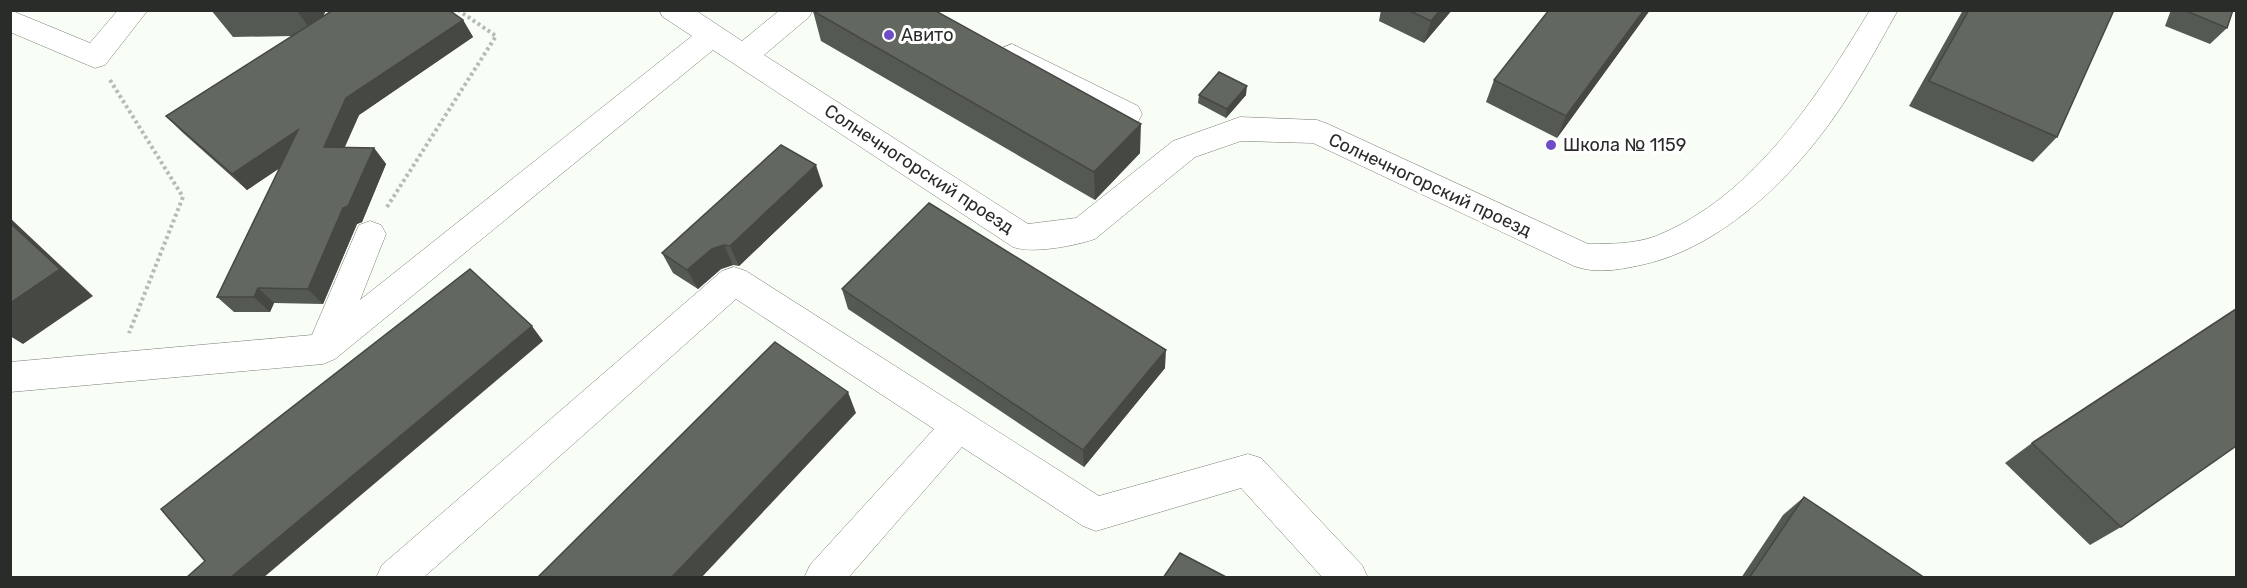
<svg xmlns="http://www.w3.org/2000/svg" width="2247" height="588" viewBox="0 0 2247 588" font-family="Rubik,sans-serif">
	<style>
		.lines { fill: none; stroke-linecap: round; stroke-linejoin: round }
		.minor-casing { stroke: #787d76; stroke-width: 1 }
		.path { stroke: #b7bbb5; stroke-width: 4; stroke-dasharray: 3 3; stroke-linecap: butt }
		.minor { fill: #fff; fill-rule: evenodd }
		.wall { fill: #545953 }
		.shaded-wall { fill: #454843 }
		.building { fill: #626760; stroke: #454843; stroke-width: 1.5 }
		.poi-dot { fill: #6d4dc6; stroke: #fff; stroke-width: 2 }
		.labels { text-anchor: middle; dominant-baseline: central; stroke-width: 6; stroke-linejoin: round; paint-order: stroke }
		.poi-label { font-size: 18px; fill: #2a2c29; stroke: #fff; text-anchor: start }
		.street-label { font-size: 18px; fill: #2a2c29; stroke: #fff }
	</style>
	<rect width="100%" height="100%" fill="#f8fdf6"/>
	<g class="lines">
		<defs>
			<path id="minor" d="M 10,10 L 90,43 L 118,10 L 148,10 L 105,65 L 95,68 L 10,32 Z
				M 659,10 L 695,10 L 742,41 L 780,10 L 813,10 L 809,17 L 764,55 L 1028,224 L 1076,218 L 1173,141 L 1240,117 L 1317,120 L 1328,124 L 1588,244 C 1610,244 1635,244 1656,236 C 1753,197 1818,96 1870,10 L 1898,10 C 1882,38 1867,67 1850,93 C 1805,166 1727,247 1641,265 C 1618,270 1596,274 1574,266 L 1313,143 L 1241,141 L 1195,157 L 1095,239 C 1074,246 1033,254 1013,247 L 713,50 L 335,359 L 323,364 L 10,392 L 10,362 L 312,335 L 359,225 L 370,221 L 381,225 L 386,234 L 360,300 L 692,36 L 663,17 Z
				M 1012,44 L 1138,106 L 1142,114 L 1138,122 L 1127,125 L 1116,122 L 1002,62 L 998,55 L 1002,48 Z
				M 734,267 L 746,271 L 1099,496 L 1248,454 L 1261,458 L 1362,565 L 1368,578 L 1323,578 L 1241,488 L 1096,531 L 1083,526 L 962,447 L 848,578 L 804,578 L 810,565 L 934,429 L 736,299 L 423,578 L 376,578 L 382,565 L 722,271 Z"/>
		</defs>
		<use href="#minor" class="minor-casing"/>
		<path class="path" d="M 110,80 L 183,197 L 129,333
			M 387,207 L 496,36 L 458,10"/>
		<use href="#minor" class="minor"/>
	</g>
	<path class="wall" d="M 211,10 L 326,10 L 323,16 L 463,20 L 473,37 L 359,115 L 345,147 L 374,148 L 386,164 L 362,222 L 357,224 L 323,304 L 274,303 L 270,312 L 234,312 L 217,297 L 280,168 L 247,190 L 182,132 L 166,116 L 293,36 L 233,37 Z
		M 1381,10 L 1452,10 L 1424,43 L 1379,21 Z
		M 1650,10 L 1557,138 L 1486,102 L 1494,80 Z
		M 1963,10 L 2114,10 L 2057,137 L 2033,162 L 1909,106 Z
		M 2171,10 L 2233,10 L 2227,28 L 2210,44 L 2165,26 Z
		M 813,11 L 1140,153 L 1095,200 L 821,41 Z
		M 1199,95 L 1246,95 L 1226,118 L 1198,103 Z
		M 823,186 L 739,266 L 733,265 L 721,269 L 698,289 L 673,273 L 662,253 Z
		M 842,289 L 1165,368 L 1084,467 L 848,309 Z
		M 2032,443 L 2121,527 L 2090,545 L 2005,463 Z
		M 1804,497 L 1925,578 L 1741,578 L 1783,515 Z"/>
	<path class="shaded-wall" d="M 296,10 L 326,10 L 315,35 Z
		M 1440,10 L 1452,10 L 1424,43 L 1431,21 Z
		M 1644,10 L 1650,10 L 1557,138 L 1566,116 Z
		M 463,20 L 473,37 L 359,115 L 337,163 L 324,147 L 346,98 Z
		M 1247,86 L 1246,95 L 1226,118 L 1227,109 Z
		M 1141,124 L 1140,153 L 1095,200 L 1094,172 Z
		M 298,130 L 312,146 L 247,190 L 232,174 Z
		M 374,148 L 386,164 L 362,222 L 357,224 L 323,304 L 308,289 L 343,208 Z
		M 816,165 L 823,186 L 739,266 L 730,246 Z
		M 10,218 L 93,296 L 23,344 L 10,336 Z
		M 724,245 L 733,265 L 721,269 L 698,289 L 687,270 L 712,249 Z
		M 258,288 L 274,303 L 270,312 L 254,297 Z
		M 532,326 L 543,341 L 263,578 L 230,578 Z
		M 1166,350 L 1165,368 L 1084,467 L 1083,450 Z
		M 848,392 L 856,413 L 701,578 L 671,578 Z"/>
	<path class="building" d="M 333,10 L 449,10 L 463,20 L 346,98 L 324,147 L 374,148 L 348,206 L 343,208 L 308,289 L 258,288 L 254,297 L 217,297 L 298,130 L 232,174 L 166,116 Z
		M 814,10 L 934,10 L 1141,124 L 1094,172 L 813,11 Z
		M 1408,10 L 1440,10 L 1431,21 Z
		M 1549,10 L 1644,10 L 1566,116 L 1494,80 Z
		M 1969,10 L 2114,10 L 2057,137 L 1929,81 Z
		M 2184,10 L 2233,10 L 2227,28 Z
		M 1219,72 L 1247,86 L 1227,109 L 1199,95 Z
		M 781,145 L 816,165 L 730,246 L 724,245 L 712,249 L 687,270 L 662,253 Z
		M 929,203 L 1166,350 L 1083,450 L 842,289 Z
		M 10,223 L 60,269 L 10,303 Z
		M 470,269 L 532,326 L 230,578 L 186,578 L 205,561 L 161,509 Z
		M 2236,309 L 2236,446 L 2121,527 L 2032,443 Z
		M 775,342 L 848,392 L 671,578 L 537,578 Z
		M 1804,497 L 1925,578 L 1749,578 Z
		M 1180,553 L 1228,578 L 1163,578 Z"/>
	<g class="poi-dot">
		<circle cx="889" cy="35" r="6"/>
		<circle cx="1551" cy="145" r="6"/>
	</g>
	<g class="labels">
		<g class="poi-label">
			<text x="901" y="35">Авито</text>
			<text x="1563" y="145">Школа № 1159</text>
		</g>
		<g class="street-label">
			<text transform="translate(919 169) rotate(33)">Солнечногорский проезд</text>
			<text transform="translate(1430 185) rotate(25)">Солнечногорский проезд</text>
		</g>
	</g>
	<rect width="2247" height="588" fill="none" stroke="#2a2c29" stroke-width="24"/>
</svg>
